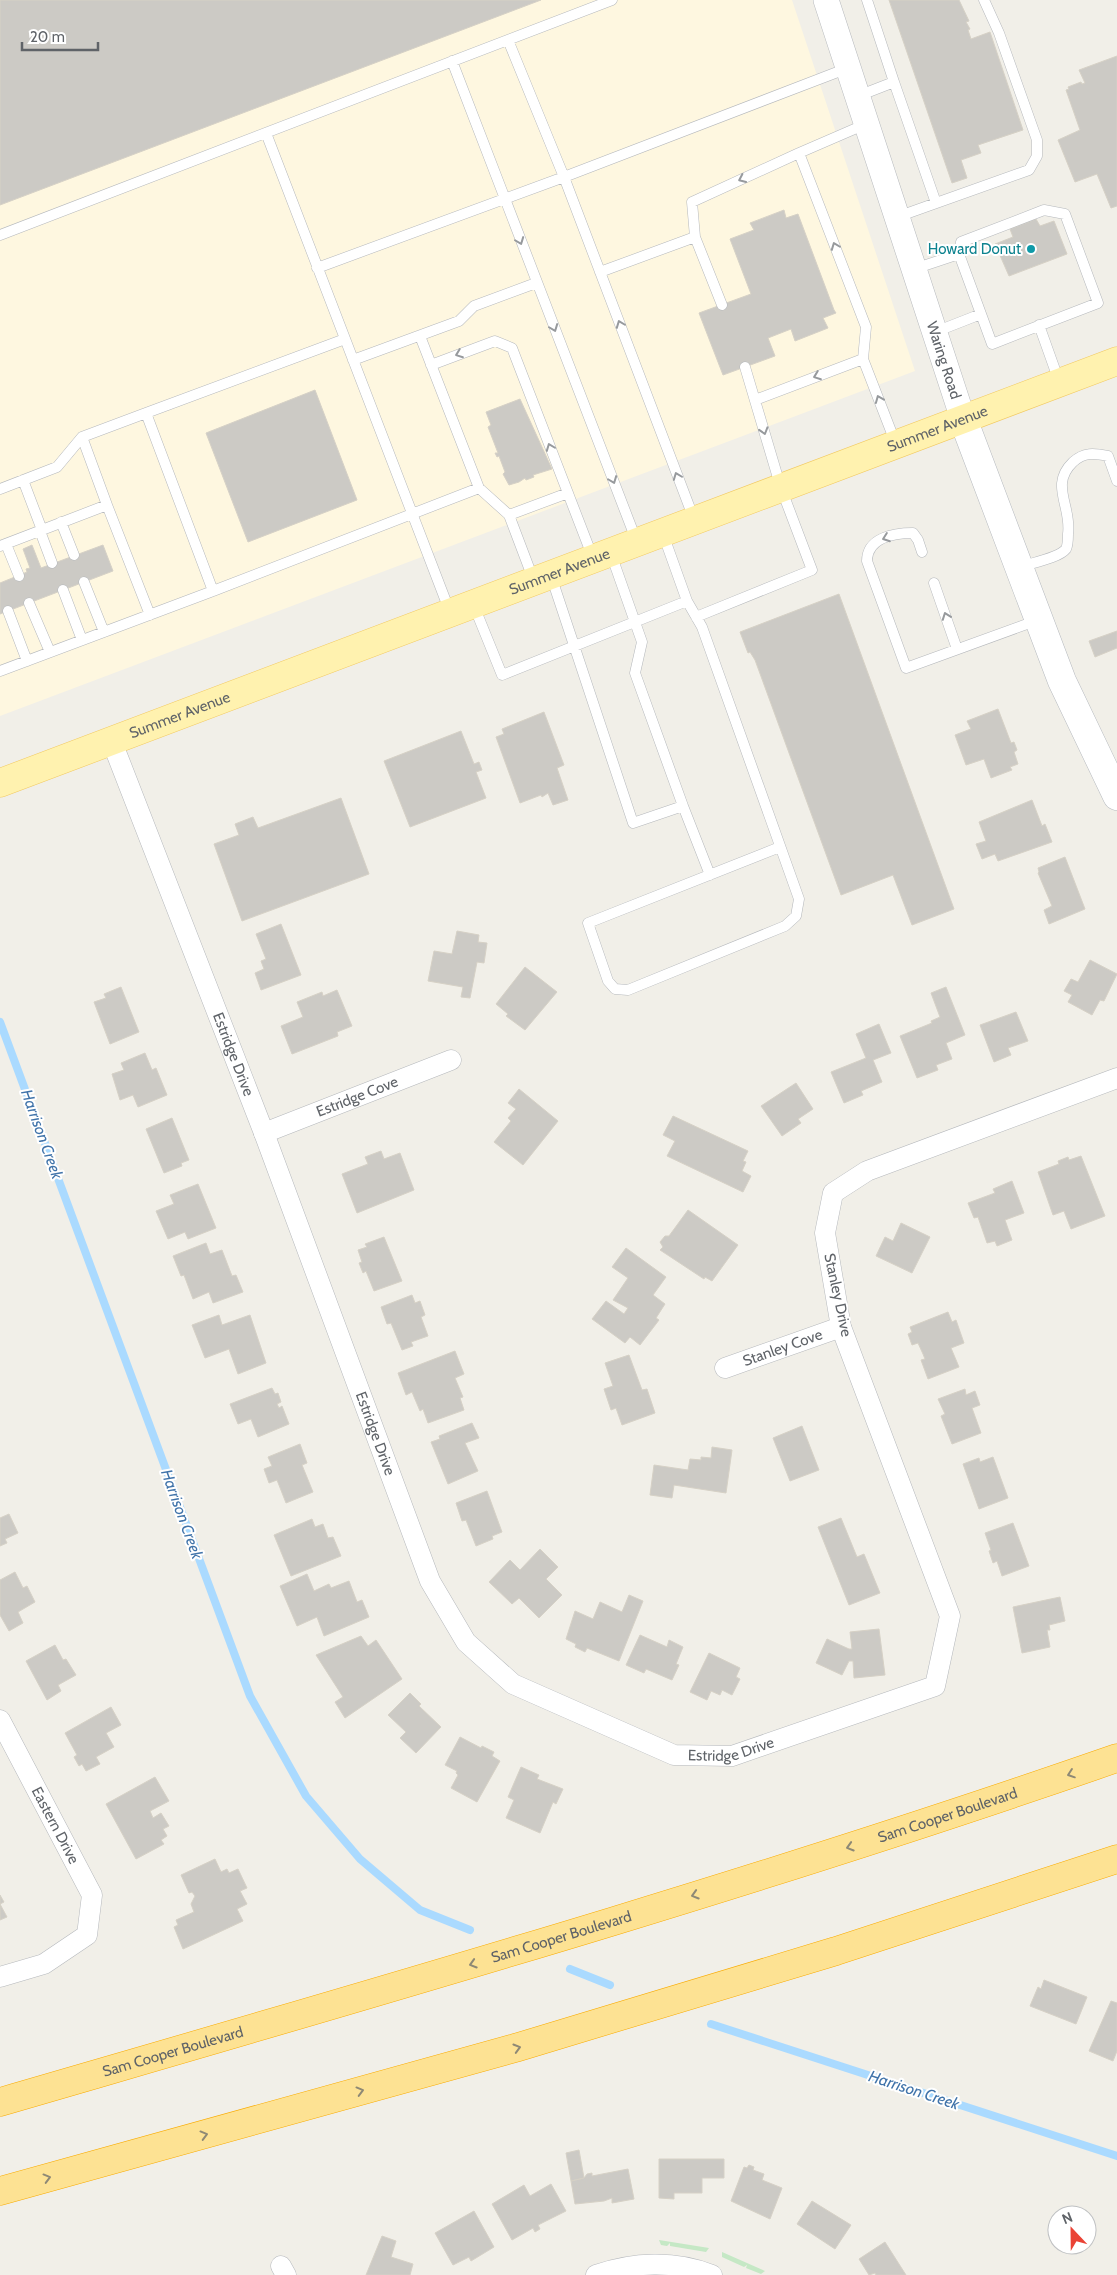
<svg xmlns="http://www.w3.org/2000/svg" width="1117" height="2275" viewBox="0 0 1117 2275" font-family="Cabin,sans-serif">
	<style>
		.commercial { fill: #fef7e0 }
		.green { fill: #c5e8c5 }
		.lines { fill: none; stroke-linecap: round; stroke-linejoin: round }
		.stream { stroke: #aadaff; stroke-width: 8 }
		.building { fill: #cccac5; stroke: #d6d1c6 }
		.service-casing { stroke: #b5b8bc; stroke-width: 11 }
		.minor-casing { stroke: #b5b8bc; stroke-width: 21 }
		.tertiary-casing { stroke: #b5b8bc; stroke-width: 26 }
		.secondary-casing { stroke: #b6babf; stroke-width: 29 }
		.primary-casing { stroke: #f2c960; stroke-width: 29 }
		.motorway-casing { stroke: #f9ab00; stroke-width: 29 }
		.service { stroke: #fff; stroke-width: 10 }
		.minor { stroke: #fff; stroke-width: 20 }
		.tertiary { stroke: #fff; stroke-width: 25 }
		.secondary { stroke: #fff; stroke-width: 28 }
		.primary { stroke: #fff2af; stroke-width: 28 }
		.motorway { stroke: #fde293; stroke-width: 28 }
		.oneway { stroke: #979a9d }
		.oneway2 { stroke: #8e8975 }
		.culture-dot { fill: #0f9aa8; stroke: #fff; stroke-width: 2 }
		.labels { text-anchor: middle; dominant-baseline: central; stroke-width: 4; stroke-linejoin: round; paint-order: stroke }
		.culture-label { font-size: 15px; fill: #0d838f; stroke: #fff; text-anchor: end }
		.street-label { font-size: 15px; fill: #5f6368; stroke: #fff }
		.water-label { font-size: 16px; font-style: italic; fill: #4174aa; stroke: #fff }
	</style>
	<rect width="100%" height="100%" fill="#f1efe8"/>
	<path class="commercial" d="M 0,0 L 792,0 L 915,371 L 0,716 Z"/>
	<path class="green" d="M 659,2240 L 709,2248 L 706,2252 L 670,2246 L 670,2243 L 667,2246 L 661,2245 Z
		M 722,2252 L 765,2271 L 761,2274 L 746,2268 L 747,2265 L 744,2267 L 722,2257 Z"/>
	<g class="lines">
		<path class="stream" d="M 0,1022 L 250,1696 L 306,1796 L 360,1859 L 420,1910 L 470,1930
			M 570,1969 L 610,1985
			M 711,2024 L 1117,2156"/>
	</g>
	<path class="building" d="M 0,0 L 541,0 L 0,205 Z
		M 889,0 L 959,0 L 969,21 L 966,22 L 970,29 L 968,30 L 971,39 L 990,32 L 1023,130 L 978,145 L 981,153 L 961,160 L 967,178 L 952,183 Z
		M 1117,56 L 1117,206 L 1111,208 L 1097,174 L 1075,182 L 1058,140 L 1080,130 L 1066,90 L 1069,89 L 1068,87 L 1081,82 L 1082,84 L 1085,83 L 1079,70 Z
		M 784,210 L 786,218 L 798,214 L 834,310 L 836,313 L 823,318 L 828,328 L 795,341 L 791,329 L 768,338 L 775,356 L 723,375 L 699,313 L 751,294 L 730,239 L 754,230 L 750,223 Z
		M 1036,219 L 1040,226 L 1054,221 L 1067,254 L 1009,276 L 995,244 L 1013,237 L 1010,229 Z
		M 315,390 L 357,500 L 248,542 L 206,433 Z
		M 520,399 L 552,469 L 533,475 L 534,477 L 526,480 L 525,478 L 519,482 L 509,485 L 503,474 L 505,472 L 499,456 L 497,457 L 495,453 L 498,453 L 488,427 L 491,425 L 486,412 Z
		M 32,545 L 41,568 L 103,545 L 113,571 L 0,614 L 0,583 L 27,572 L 26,569 L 30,568 L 23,549 Z
		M 839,594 L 954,909 L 912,925 L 893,875 L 841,895 L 755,660 L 750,652 L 748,653 L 740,632 Z
		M 1117,631 L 1117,648 L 1095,657 L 1089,641 Z
		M 998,709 L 1011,743 L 1014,742 L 1017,750 L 1014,752 L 1018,764 L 1010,767 L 1012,770 L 991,778 L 984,759 L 966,765 L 955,735 L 971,729 L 967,721 Z
		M 544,712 L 564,765 L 557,768 L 568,800 L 553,805 L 548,793 L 542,797 L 541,795 L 520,803 L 496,737 L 504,734 L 502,729 Z
		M 461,731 L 474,764 L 479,762 L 482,770 L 476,772 L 486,798 L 410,827 L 384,761 Z
		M 341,798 L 369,874 L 242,921 L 214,844 L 239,835 L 235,824 L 253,817 L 258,828 Z
		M 1032,800 L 1042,826 L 1045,824 L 1052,842 L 998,861 L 995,854 L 982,859 L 976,844 L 986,841 L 979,822 Z
		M 1065,857 L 1085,909 L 1049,924 L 1044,910 L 1052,906 L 1038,873 L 1039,872 L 1038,868 Z
		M 281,924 L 301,975 L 261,990 L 255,973 L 264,969 L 261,961 L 266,959 L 256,934 Z
		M 457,931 L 479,935 L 478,942 L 487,943 L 484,963 L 477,962 L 470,998 L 461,997 L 463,987 L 428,981 L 434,951 L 452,954 Z
		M 1090,960 L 1117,974 L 1104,1001 L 1100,1000 L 1092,1015 L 1068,1002 L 1072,995 L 1064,991 L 1071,979 L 1078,982 Z
		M 525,967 L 557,992 L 525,1030 L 506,1016 L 508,1014 L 496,1004 Z
		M 121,987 L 139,1032 L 110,1044 L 94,1002 L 106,998 L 104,994 Z
		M 946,987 L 965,1035 L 946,1043 L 952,1059 L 936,1065 L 938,1070 L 917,1078 L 900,1036 L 932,1023 L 931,1021 L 940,1017 L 931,993 Z
		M 337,990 L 352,1026 L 337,1032 L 338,1036 L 292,1054 L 281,1026 L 303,1017 L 297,1002 L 322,992 L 323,996 Z
		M 1016,1012 L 1028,1041 L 1008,1048 L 1011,1055 L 994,1062 L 980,1025 Z
		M 879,1024 L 891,1053 L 873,1060 L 882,1082 L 861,1091 L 863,1095 L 844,1103 L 831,1072 L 866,1058 L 856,1034 Z
		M 145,1053 L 152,1070 L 156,1068 L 167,1095 L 138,1107 L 133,1095 L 120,1100 L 112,1074 L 124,1070 L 121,1063 Z
		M 796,1083 L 813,1109 L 798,1119 L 801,1123 L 782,1136 L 761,1106 Z
		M 519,1089 L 558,1121 L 523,1165 L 494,1142 L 511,1121 L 508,1118 L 516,1109 L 508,1103 Z
		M 673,1116 L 748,1151 L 743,1161 L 746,1162 L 742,1171 L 751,1176 L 743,1192 L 667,1156 L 675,1141 L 663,1135 Z
		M 172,1118 L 189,1160 L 181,1163 L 182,1166 L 164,1173 L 146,1129 Z
		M 381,1151 L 384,1159 L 400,1153 L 414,1190 L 357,1213 L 342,1174 L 368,1164 L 365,1157 Z
		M 1081,1156 L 1105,1216 L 1071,1229 L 1064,1211 L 1053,1215 L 1038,1172 L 1059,1164 L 1058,1161 L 1068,1157 L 1069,1160 Z
		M 1012,1181 L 1024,1213 L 1005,1220 L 1012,1240 L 997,1246 L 995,1241 L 987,1243 L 978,1217 L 974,1218 L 968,1203 L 995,1193 L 993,1189 Z
		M 198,1184 L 216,1228 L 188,1239 L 185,1232 L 168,1239 L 156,1211 L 174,1204 L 170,1195 Z
		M 688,1210 L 738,1245 L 712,1281 L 705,1277 L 704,1279 L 660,1250 L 663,1247 L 660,1242 L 665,1236 L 669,1236 Z
		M 901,1223 L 930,1237 L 912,1273 L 876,1256 L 885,1237 L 893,1241 Z
		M 384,1237 L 402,1281 L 374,1291 L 366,1271 L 363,1273 L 359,1263 L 362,1262 L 358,1250 L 367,1247 L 365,1244 Z
		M 206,1243 L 210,1254 L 222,1250 L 232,1276 L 236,1275 L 243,1292 L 213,1303 L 209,1292 L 193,1299 L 184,1275 L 181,1276 L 173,1256 Z
		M 626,1248 L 666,1277 L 653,1295 L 665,1304 L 656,1318 L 659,1320 L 640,1345 L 630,1337 L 625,1343 L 592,1319 L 606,1301 L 624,1314 L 628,1308 L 613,1300 L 628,1278 L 612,1267 Z
		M 412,1295 L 415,1303 L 420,1301 L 425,1315 L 421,1317 L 428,1336 L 411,1342 L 413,1346 L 402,1350 L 391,1323 L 387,1324 L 381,1307 Z
		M 948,1312 L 952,1322 L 956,1320 L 964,1343 L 951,1348 L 959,1367 L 928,1379 L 921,1360 L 925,1359 L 923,1354 L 918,1343 L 912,1345 L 908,1334 L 912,1332 L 910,1327 Z
		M 219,1315 L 222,1325 L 250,1315 L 266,1363 L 238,1374 L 229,1349 L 205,1358 L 192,1325 Z
		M 455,1351 L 464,1374 L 455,1378 L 463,1397 L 460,1398 L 464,1410 L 428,1423 L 423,1409 L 420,1411 L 412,1392 L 406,1395 L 398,1373 Z
		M 629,1355 L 642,1390 L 647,1389 L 655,1413 L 622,1425 L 616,1408 L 611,1410 L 604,1389 L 613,1386 L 605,1363 Z
		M 272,1388 L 275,1394 L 278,1393 L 281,1402 L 277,1404 L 279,1408 L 282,1406 L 289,1424 L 258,1437 L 251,1419 L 238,1424 L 230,1404 Z
		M 965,1389 L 966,1395 L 975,1391 L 980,1405 L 972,1408 L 981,1433 L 952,1444 L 941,1416 L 945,1414 L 938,1399 Z
		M 472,1423 L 479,1438 L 465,1443 L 478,1471 L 448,1484 L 431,1442 L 440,1439 L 439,1436 Z
		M 802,1426 L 819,1470 L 790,1481 L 773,1438 Z
		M 300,1444 L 307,1463 L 302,1465 L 313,1492 L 286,1503 L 277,1480 L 269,1483 L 264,1469 L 272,1466 L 268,1457 Z
		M 712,1447 L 732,1450 L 726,1493 L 674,1485 L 672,1498 L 650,1495 L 654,1465 L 688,1470 L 690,1459 L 701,1460 L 701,1457 L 711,1458 Z
		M 993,1457 L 1008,1498 L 979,1509 L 963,1464 L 979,1458 L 980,1462 Z
		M 487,1491 L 502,1532 L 492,1536 L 493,1539 L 476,1546 L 466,1520 L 462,1521 L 456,1503 Z
		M 9,1514 L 18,1533 L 5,1539 L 7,1543 L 0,1546 L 0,1518 Z
		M 841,1518 L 857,1557 L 864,1554 L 880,1593 L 849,1605 L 818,1527 Z
		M 312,1519 L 315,1527 L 323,1524 L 328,1538 L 333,1537 L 341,1556 L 291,1576 L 274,1535 Z
		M 1013,1523 L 1029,1566 L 1002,1576 L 997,1561 L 993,1563 L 989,1551 L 991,1550 L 985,1533 Z
		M 540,1549 L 558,1567 L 546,1579 L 562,1595 L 539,1618 L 519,1598 L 512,1604 L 489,1582 L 510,1560 L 520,1570 Z
		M 15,1572 L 23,1588 L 27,1586 L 35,1602 L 18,1612 L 23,1623 L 9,1631 L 0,1615 L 0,1580 Z
		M 307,1574 L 314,1591 L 329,1584 L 331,1588 L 349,1581 L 357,1602 L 362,1600 L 369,1617 L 324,1636 L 317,1617 L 297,1626 L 280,1586 Z
		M 629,1595 L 643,1601 L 619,1661 L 587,1648 L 585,1652 L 575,1647 L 576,1644 L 566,1639 L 575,1611 L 593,1619 L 600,1602 L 622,1612 Z
		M 1060,1597 L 1065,1621 L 1049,1625 L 1050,1630 L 1047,1630 L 1050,1647 L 1022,1653 L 1013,1607 Z
		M 879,1629 L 885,1675 L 854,1678 L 853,1661 L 849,1661 L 842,1675 L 816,1663 L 827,1639 L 849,1649 L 852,1649 L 850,1632 Z
		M 640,1635 L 667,1647 L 669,1640 L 683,1647 L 676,1664 L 679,1665 L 672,1680 L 646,1669 L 644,1673 L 626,1665 Z
		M 361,1636 L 368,1646 L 376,1640 L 402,1679 L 345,1718 L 335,1702 L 343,1697 L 316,1655 Z
		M 55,1645 L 63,1660 L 66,1659 L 76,1675 L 58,1685 L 61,1691 L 47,1700 L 26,1661 Z
		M 709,1653 L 740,1668 L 736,1677 L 740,1679 L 732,1695 L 722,1690 L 720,1695 L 711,1691 L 707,1700 L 690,1692 Z
		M 410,1693 L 421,1704 L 419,1706 L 441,1727 L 416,1753 L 400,1738 L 406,1732 L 388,1715 Z
		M 111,1707 L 121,1725 L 106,1733 L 114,1747 L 96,1757 L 100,1764 L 86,1771 L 82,1764 L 79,1766 L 74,1757 L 77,1755 L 65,1733 Z
		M 460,1737 L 481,1748 L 482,1746 L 494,1752 L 492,1756 L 500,1761 L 477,1802 L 451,1788 L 458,1775 L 456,1773 L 457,1771 L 445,1765 Z
		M 521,1767 L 539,1775 L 537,1779 L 563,1789 L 556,1804 L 553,1802 L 540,1833 L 506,1818 L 514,1800 L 508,1797 Z
		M 155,1777 L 169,1801 L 150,1811 L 153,1818 L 161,1813 L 169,1826 L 163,1829 L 167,1836 L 161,1840 L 164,1844 L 136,1859 L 106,1804 Z
		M 215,1859 L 221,1872 L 227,1869 L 229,1873 L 238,1869 L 247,1888 L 240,1891 L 247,1904 L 237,1909 L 243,1921 L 183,1949 L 174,1927 L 178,1925 L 176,1920 L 194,1912 L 191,1904 L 195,1896 L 192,1892 L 189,1893 L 181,1875 Z
		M 0,1895 L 4,1902 L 0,1904 L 7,1917 L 0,1920 Z
		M 1044,1980 L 1087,1997 L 1076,2024 L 1030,2006 L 1038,1987 L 1041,1989 Z
		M 1111,2001 L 1117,2003 L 1117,2051 L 1113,2061 L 1089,2051 Z
		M 579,2150 L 584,2178 L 571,2181 L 566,2153 Z
		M 659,2159 L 724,2159 L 724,2178 L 702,2178 L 702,2193 L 674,2193 L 674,2199 L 659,2198 Z
		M 749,2165 L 754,2167 L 753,2170 L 764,2174 L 762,2180 L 782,2188 L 770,2219 L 731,2201 L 744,2167 L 747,2168 Z
		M 628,2169 L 634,2199 L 612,2203 L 612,2198 L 604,2201 L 575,2204 L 571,2181 L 584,2178 L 587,2174 L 592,2173 L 592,2176 Z
		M 551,2184 L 566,2211 L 538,2225 L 540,2229 L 535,2232 L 533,2228 L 512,2240 L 492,2204 L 524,2185 L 530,2196 Z
		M 812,2201 L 851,2225 L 835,2249 L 797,2224 Z
		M 474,2211 L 494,2247 L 471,2261 L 469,2257 L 453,2265 L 435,2233 Z
		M 382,2236 L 396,2241 L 391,2257 L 413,2264 L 410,2275 L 366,2275 Z
		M 885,2242 L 906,2275 L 876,2275 L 875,2273 L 869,2275 L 859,2259 Z"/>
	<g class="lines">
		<defs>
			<path id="service" d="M 867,0 L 894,82
				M 508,40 L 564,177 L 694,519
				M 452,61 L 637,542
				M 858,96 L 894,82 L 936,203
				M 266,133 L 450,612
				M 799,153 L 866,124
				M 897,217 L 1029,170 L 1037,156 L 1037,140 L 999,33 L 984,0
				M 0,235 L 612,0
				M 959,254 L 961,242 L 1044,210 L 1065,214 L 1098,303 L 992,344 L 981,314
				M 317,268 L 564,177 L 848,68
				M 914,269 L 959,254 L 981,314 L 935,332
				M 600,272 L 695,237
				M 722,305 L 695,237 L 692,202 L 799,153 L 866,327 L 863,359 L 896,444
				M 1039,325 L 1059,381
				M 420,336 L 479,488 L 509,515 L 534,581
				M 353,360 L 459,321 L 474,306 L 536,283
				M 431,365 L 495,341 L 512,348 L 593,558
				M 755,400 L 863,359
				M 82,437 L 107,505
				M 23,480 L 42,530
				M 0,489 L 57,467 L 82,437 L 146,413
				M 509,515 L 568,493
				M 61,522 L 74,555
				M 40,531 L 52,563
				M 663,534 L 687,601 L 702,627 L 799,899 L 796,916 L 785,926 L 628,990 L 615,989 L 608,981 L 588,923 L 780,847
				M 6,544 L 19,576
				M 0,546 L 107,505 L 150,615
				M 922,552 L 918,540 L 913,533 C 893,533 867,538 867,561 L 906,668 L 1038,620
				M 1020,567 C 1031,563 1059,558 1066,549 C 1068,545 1068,538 1068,534 C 1072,506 1049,485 1073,462 C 1084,452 1094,453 1108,456 L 1117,481
				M 551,576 L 633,823 L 683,806 L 635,673 L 642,642 L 611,554
				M 84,582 L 104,632
				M 934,583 L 957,649
				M 63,590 L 82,640
				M 213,591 L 479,488
				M 29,603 L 50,652
				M 474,606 L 502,675 L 687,601
				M 8,611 L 27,661
				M 696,617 L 812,570 L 781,488 L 745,367
				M 0,671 L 213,591 L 146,413 L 345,339
				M 683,806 L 710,875"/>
			<g id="minor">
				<path id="s1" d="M 112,742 L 264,1133 L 430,1581 L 466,1642 L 513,1684 L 674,1755 L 732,1756 L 935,1686 L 950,1616 L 841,1327 L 825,1233 L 833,1193 L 867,1171 L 1117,1078"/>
				<path id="s2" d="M 264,1133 L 451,1060"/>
				<path id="s3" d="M 725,1368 L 841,1327"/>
				<path id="s4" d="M 0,1720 L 92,1895 L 87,1935 L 44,1964 L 0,1977"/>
				<path d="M 281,2266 L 286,2275"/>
				<path d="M 596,2275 C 633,2262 675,2260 712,2275"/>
			</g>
			<g id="tertiary">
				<path id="s5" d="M 826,0 L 963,419"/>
			</g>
			<path id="secondary" d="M 963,419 L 1062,681 L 1117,796"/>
			<g id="primary">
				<path id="s6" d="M 0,783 L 1117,361"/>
			</g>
			<g id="motorway">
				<path id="s7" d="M 0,2102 C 374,1993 749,1886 1117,1758"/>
				<path d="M 0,2191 L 515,2048 L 836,1951 L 1117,1859"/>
			</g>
		</defs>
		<use href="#service" class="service-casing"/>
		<use href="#minor" class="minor-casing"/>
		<use href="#tertiary" class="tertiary-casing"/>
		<use href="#secondary" class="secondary-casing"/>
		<use href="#primary" class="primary-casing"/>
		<use href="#motorway" class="motorway-casing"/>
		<use href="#service" class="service"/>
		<use href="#minor" class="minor"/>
		<use href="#tertiary" class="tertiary"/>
		<use href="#secondary" class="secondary"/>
		<use href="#primary" class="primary"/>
		<use href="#motorway" class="motorway"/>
	</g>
	<defs><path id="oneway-chevron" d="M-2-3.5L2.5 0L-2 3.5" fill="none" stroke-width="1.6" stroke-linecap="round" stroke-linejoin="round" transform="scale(1.25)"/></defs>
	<g class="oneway">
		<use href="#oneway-chevron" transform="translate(742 179) rotate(155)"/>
		<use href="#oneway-chevron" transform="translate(520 241) rotate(69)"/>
		<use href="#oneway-chevron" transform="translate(835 246) rotate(-111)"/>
		<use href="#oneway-chevron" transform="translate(620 324) rotate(-111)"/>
		<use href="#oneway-chevron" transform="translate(554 328) rotate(69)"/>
		<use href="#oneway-chevron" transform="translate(459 354) rotate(159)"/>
		<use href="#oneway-chevron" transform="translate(817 376) rotate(159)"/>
		<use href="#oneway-chevron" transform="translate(879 399) rotate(-112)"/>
		<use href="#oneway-chevron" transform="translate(764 431) rotate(73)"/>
		<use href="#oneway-chevron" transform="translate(550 447) rotate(-111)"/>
		<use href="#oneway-chevron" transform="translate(677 476) rotate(-111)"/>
		<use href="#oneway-chevron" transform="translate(613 480) rotate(69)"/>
		<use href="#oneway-chevron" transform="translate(886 538) rotate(160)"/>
		<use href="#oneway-chevron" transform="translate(946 616) rotate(-110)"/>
	</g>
	<g class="oneway2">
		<use href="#oneway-chevron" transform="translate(1071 1774) rotate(161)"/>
		<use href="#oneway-chevron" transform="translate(850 1847) rotate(163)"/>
		<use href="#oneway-chevron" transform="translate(695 1895) rotate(163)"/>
		<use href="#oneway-chevron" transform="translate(473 1964) rotate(163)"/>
		<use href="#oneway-chevron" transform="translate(517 2048) rotate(-16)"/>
		<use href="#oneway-chevron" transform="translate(360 2091) rotate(-15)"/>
		<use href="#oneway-chevron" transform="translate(204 2135) rotate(-15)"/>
		<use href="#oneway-chevron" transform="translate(47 2178) rotate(-15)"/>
	</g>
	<circle class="culture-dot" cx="1031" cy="249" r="5"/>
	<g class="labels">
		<g class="culture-label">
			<text x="1021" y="249">Howard Donut</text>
		</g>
		<g class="street-label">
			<text stroke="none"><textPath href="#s5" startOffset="379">Waring Road</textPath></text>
			<text stroke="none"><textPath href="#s6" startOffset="1002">Summer Avenue</textPath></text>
			<text stroke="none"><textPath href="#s6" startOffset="598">Summer Avenue</textPath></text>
			<text stroke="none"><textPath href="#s6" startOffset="192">Summer Avenue</textPath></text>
			<text stroke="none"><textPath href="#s1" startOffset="335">Estridge Drive</textPath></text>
			<text stroke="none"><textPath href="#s2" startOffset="100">Estridge Cove</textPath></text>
			<text transform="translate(838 1295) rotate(78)">Stanley Drive</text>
			<text stroke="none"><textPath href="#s3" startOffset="61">Stanley Cove</textPath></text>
			<text stroke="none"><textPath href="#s1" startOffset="740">Estridge Drive</textPath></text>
			<text stroke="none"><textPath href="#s1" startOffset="1265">Estridge Drive</textPath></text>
			<text stroke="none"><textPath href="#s7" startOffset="990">Sam Cooper Boulevard</textPath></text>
			<text stroke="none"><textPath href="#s4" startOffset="119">Eastern Drive</textPath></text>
			<text stroke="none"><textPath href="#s7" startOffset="585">Sam Cooper Boulevard</textPath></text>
			<text stroke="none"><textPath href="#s7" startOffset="180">Sam Cooper Boulevard</textPath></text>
		</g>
		<g class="water-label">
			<text transform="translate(42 1134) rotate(70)">Harrison Creek</text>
			<text transform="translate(182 1514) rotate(70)">Harrison Creek</text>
			<text transform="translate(914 2090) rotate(18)">Harrison Creek</text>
		</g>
	</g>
	<g transform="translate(1072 2230) rotate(338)"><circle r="24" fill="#ffffff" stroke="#bfc1c3"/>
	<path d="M0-4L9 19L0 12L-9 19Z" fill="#ea4335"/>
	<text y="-8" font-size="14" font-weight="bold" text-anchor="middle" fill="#5f6368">N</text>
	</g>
	<path d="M22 42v8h76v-8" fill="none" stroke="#5f6368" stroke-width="2.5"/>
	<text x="30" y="42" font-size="15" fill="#5f6368" stroke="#ffffff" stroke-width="4" paint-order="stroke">20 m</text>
</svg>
